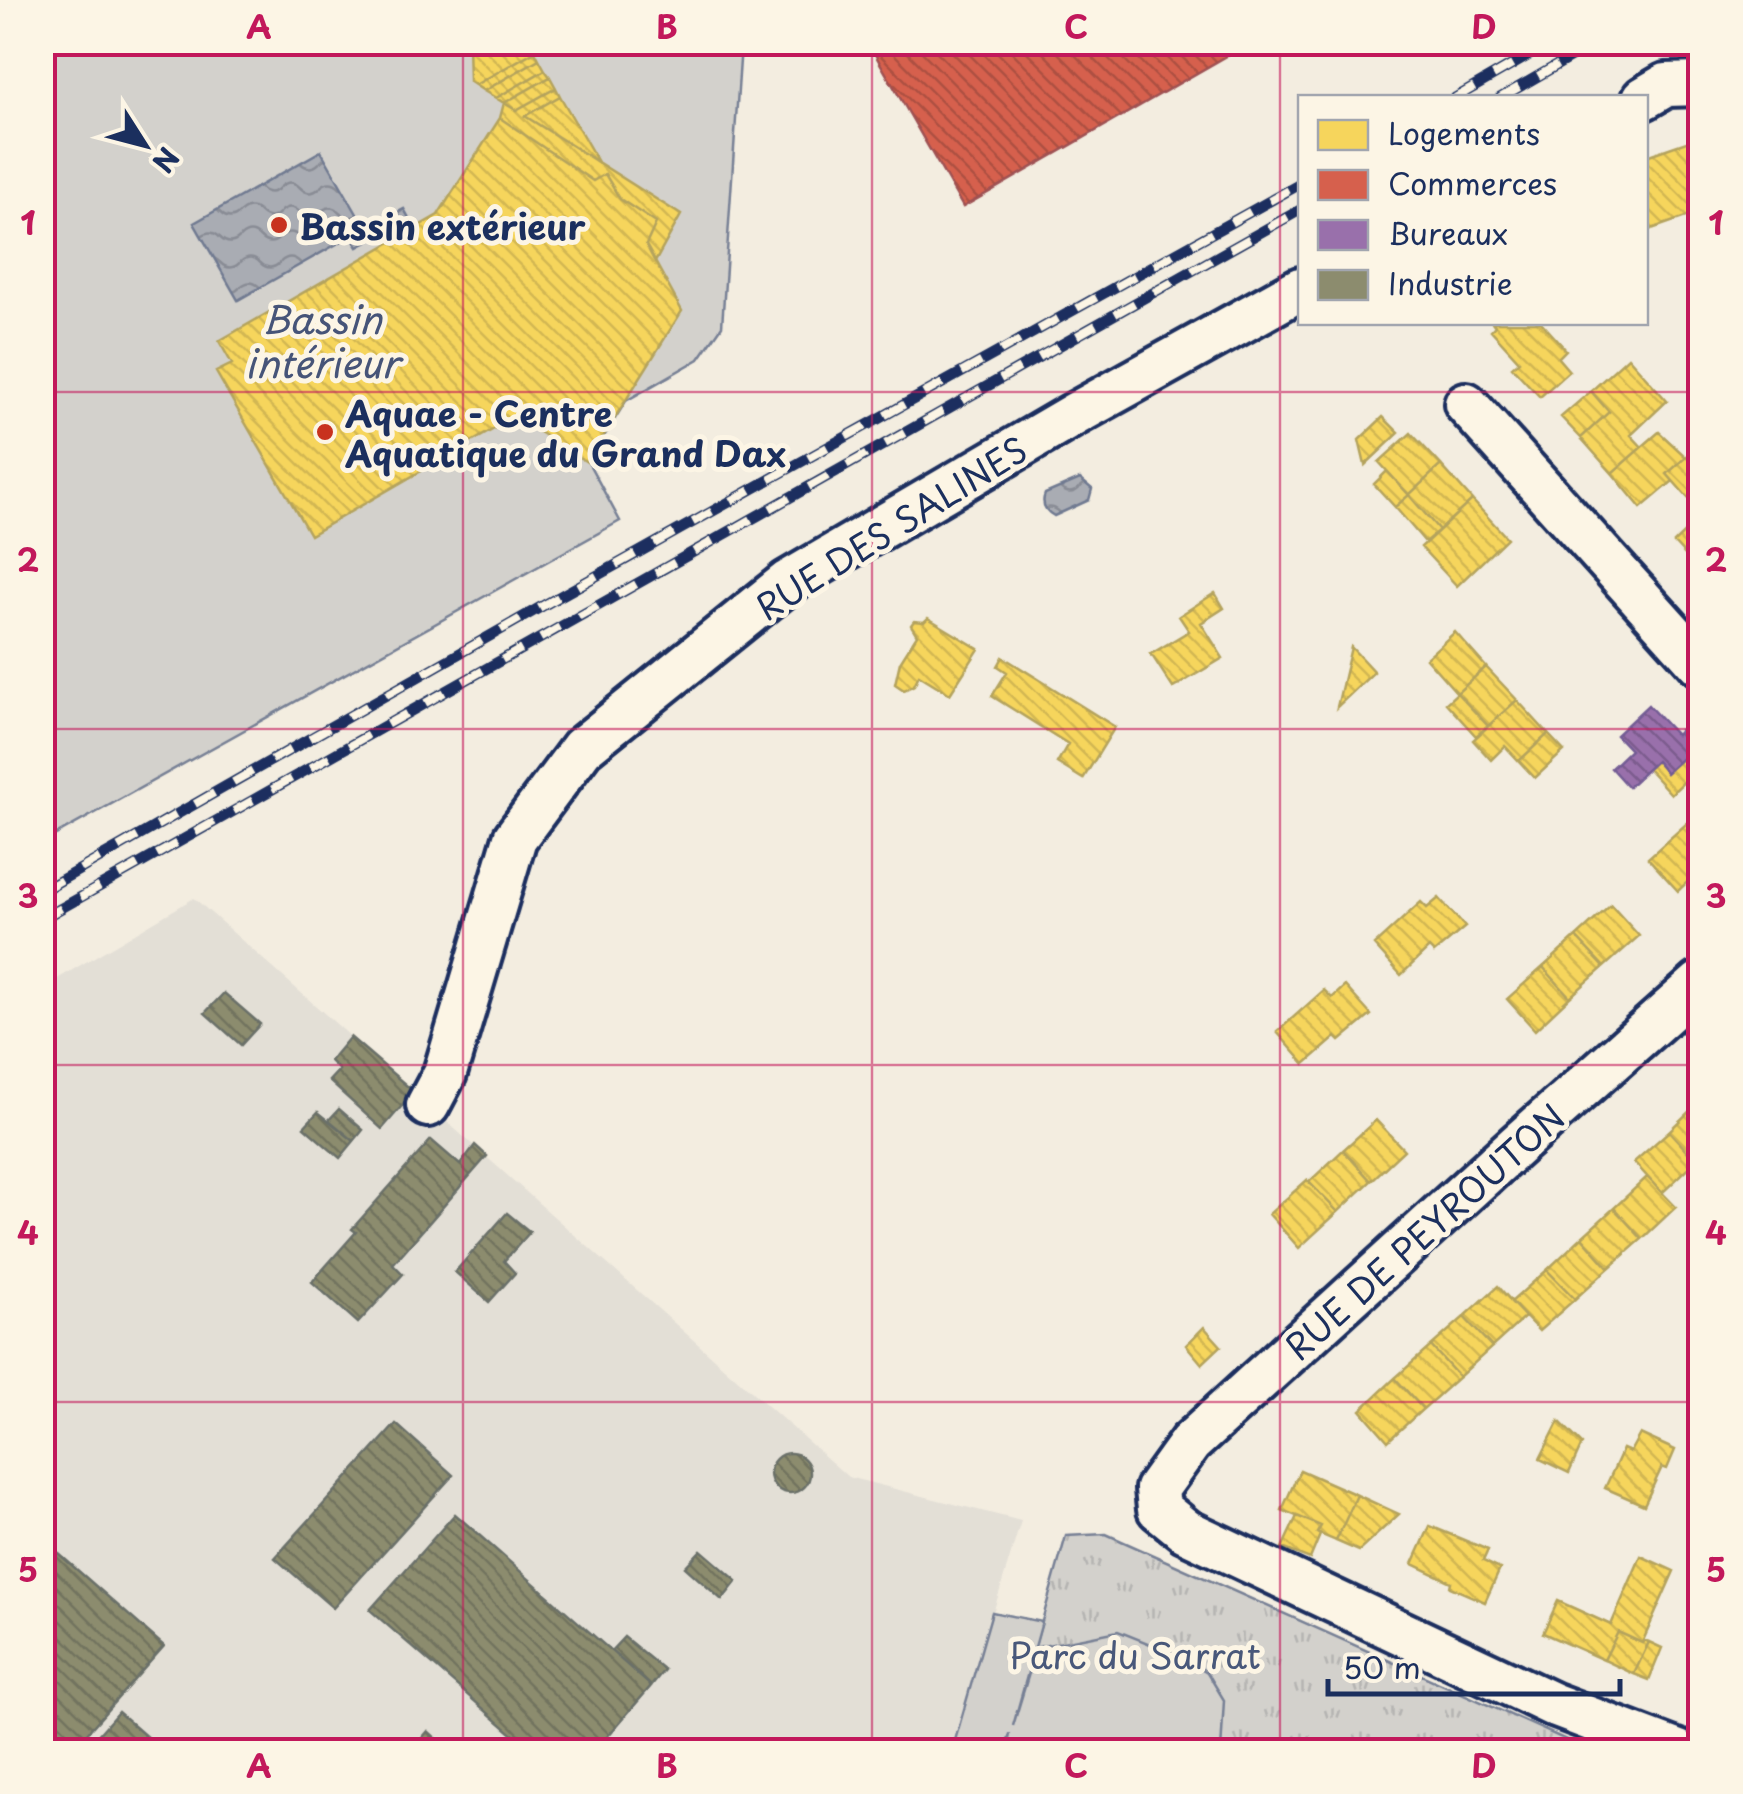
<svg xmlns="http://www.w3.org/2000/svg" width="1743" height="1794" viewBox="0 0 1743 1794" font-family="'Playpen Sans',sans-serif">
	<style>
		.built { fill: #e3dfd6 }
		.park { fill: url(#park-tufts); stroke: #778095; stroke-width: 2.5 }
		.garden { fill: #d3d1cc; stroke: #778095; stroke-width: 2.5 }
		.water { fill: url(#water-waves); stroke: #707a91; stroke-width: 2.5 }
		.homes { fill: url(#homes-back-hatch); stroke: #b4a35d; stroke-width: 2.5 }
		.shops { fill: url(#shops-back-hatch); stroke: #9e5152; stroke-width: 2.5 }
		.offices { fill: url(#offices-back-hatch); stroke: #735c94; stroke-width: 2.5 }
		.industry { fill: url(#industry-back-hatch); stroke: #6a7069; stroke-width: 2.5 }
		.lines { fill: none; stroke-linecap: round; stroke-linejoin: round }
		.minor-casing { stroke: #1b2f5e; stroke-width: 50 }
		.minor { stroke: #fcf5e5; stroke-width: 42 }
		.rail-casing { stroke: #1b2f5e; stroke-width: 11 }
		.rail { stroke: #fcf5e5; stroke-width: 8; stroke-dasharray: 22; stroke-linecap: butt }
		.grid { fill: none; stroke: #c2185b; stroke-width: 2.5; stroke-opacity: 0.55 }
		.poi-dot { fill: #c8321e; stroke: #fcf5e5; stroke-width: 4 }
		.labels { text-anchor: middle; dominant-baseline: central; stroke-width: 10; stroke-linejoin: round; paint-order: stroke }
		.poi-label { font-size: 35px; font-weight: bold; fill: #1b2f5e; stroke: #fcf5e5; text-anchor: start }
		.street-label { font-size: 35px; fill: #1b2f5e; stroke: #fcf5e5 }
		.park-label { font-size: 35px; fill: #49587a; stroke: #fcf5e5 }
		.water-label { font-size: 38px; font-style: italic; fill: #465478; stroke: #fcf5e5 }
		.neatline { fill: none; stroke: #c2185b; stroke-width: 4 }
		.grid-label { font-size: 32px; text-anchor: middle; font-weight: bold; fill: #c2185b }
	</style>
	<defs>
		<pattern id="park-tufts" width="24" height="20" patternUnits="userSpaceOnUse" patternTransform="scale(2.5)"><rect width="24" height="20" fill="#d3d1cc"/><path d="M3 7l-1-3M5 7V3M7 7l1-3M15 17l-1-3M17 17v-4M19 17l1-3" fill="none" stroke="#b5b4b2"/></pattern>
		<pattern id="water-waves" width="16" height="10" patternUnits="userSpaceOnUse" patternTransform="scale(2.5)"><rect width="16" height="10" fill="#a9acb3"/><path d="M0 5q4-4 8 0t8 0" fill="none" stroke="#898c95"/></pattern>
		<pattern id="homes-back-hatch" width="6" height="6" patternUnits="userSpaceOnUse" patternTransform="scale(2.5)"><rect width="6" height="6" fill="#f6d55c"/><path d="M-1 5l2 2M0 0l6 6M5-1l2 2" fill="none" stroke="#d2b752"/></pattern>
		<pattern id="shops-back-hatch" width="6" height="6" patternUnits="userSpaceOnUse" patternTransform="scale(2.5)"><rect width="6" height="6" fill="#d6604d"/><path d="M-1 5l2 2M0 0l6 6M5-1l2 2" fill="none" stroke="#ad5043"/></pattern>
		<pattern id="offices-back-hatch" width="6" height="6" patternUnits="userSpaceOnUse" patternTransform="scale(2.5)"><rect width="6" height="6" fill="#9970ab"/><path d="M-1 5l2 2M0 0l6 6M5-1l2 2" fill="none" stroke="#7c5c8e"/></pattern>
		<pattern id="industry-back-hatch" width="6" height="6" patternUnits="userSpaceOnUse" patternTransform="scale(2.5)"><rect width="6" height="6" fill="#8c8c6e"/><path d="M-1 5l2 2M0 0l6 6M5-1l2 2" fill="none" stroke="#72735e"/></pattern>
	</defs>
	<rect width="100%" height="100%" fill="#f3ede0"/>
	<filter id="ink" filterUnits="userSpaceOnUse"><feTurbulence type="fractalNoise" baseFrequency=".01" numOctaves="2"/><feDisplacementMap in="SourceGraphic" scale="20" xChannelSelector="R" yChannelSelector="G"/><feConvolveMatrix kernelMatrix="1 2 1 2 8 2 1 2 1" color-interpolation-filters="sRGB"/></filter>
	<g filter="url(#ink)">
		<path class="built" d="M 194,898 L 848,1477 L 1021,1521 L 951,1751 L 43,1751 L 42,988 Z"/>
		<path class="park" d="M 1106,1534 L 1591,1751 L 1005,1752 L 1066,1536 Z"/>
		<path class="garden" d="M 43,43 L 868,43 L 875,54 L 741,45 L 722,326 L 699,359 L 626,401 L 588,462 L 620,521 L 43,842 Z
			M 992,1612 L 1042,1622 L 1013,1726 L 1037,1647 L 1118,1631 L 1183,1657 L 1207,1672 L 1224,1700 L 1221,1751 L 1007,1751 L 1010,1734 L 1005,1751 L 952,1751 Z"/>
		<path class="water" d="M 321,151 L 365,228 L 362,231 L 404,209 L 415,229 L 403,235 L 397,226 L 358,247 L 351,236 L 238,300 L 194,223 Z
			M 1080,479 L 1092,489 L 1089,500 L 1054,516 C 1045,511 1041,504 1045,494 Z"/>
		<path class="homes" d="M 468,42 L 530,42 L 535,51 L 475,85 L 469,81 Z
			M 535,51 L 539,59 L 484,91 L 475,85 Z
			M 539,59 L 545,70 L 496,98 L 484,91 Z
			M 545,70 L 550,77 L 504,103 L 496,98 Z
			M 550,77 L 556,88 L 516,110 L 504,103 Z
			M 556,88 L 560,96 L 525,116 L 681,215 L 655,262 L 646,245 L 656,223 L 620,199 L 605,174 L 593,181 L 500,118 L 504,103 L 516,110 Z
			M 560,96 L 598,162 L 525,116 Z
			M 500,118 L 593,181 L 605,174 L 620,199 L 656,223 L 646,245 L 682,311 L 587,462 L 515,417 L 310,535 L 216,372 L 232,364 L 219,341 L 438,215 Z
			M 1692,140 L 1700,165 L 1700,212 L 1646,231 L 1646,156 Z
			M 1492,322 L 1541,322 L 1566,350 L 1558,358 L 1569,371 L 1540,397 L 1512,367 L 1519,361 L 1491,330 L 1495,326 Z
			M 1628,357 L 1667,401 L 1631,435 L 1642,447 L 1612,473 L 1581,438 L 1609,412 L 1591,391 Z
			M 1591,391 L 1609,412 L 1581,438 L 1561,417 Z
			M 1383,417 L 1399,433 L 1365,465 L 1359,440 Z
			M 1659,432 L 1686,457 L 1667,474 L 1673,481 L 1641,508 L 1612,473 Z
			M 1411,433 L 1441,465 L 1409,495 L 1379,462 Z
			M 1690,453 L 1700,465 L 1700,486 L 1688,498 L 1667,474 Z
			M 1441,465 L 1472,500 L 1439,530 L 1409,495 Z
			M 1387,471 L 1409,495 L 1395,507 L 1374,484 Z
			M 1409,495 L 1439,530 L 1425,542 L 1395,507 Z
			M 1472,500 L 1507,538 L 1457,586 L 1421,547 Z
			M 1700,518 L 1700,571 L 1674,543 Z
			M 1215,593 L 1224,608 L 1201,623 L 1223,658 L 1173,688 L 1151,654 L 1189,631 L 1179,616 Z
			M 928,618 L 979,649 L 950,694 L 919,675 L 914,685 L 904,690 L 895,684 L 900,662 L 917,635 L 911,625 L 914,621 L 924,622 Z
			M 1455,632 L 1486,667 L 1457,693 L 1426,658 Z
			M 1351,647 L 1374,672 L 1337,707 Z
			M 1003,657 L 1115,727 L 1083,779 L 1057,763 L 1068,744 L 992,696 L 1007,672 L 998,666 Z
			M 1486,667 L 1517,700 L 1488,726 L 1457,693 Z
			M 1457,693 L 1488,726 L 1476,736 L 1446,703 Z
			M 1517,700 L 1548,734 L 1519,761 L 1505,746 L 1491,760 L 1473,740 Z
			M 1548,734 L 1564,751 L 1535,778 L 1519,761 Z
			M 1696,746 L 1700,752 L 1700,767 L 1671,794 L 1648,769 L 1656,761 L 1666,773 Z
			M 1696,815 L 1700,820 L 1700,870 L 1678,891 L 1648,858 Z
			M 1439,898 L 1465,927 L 1434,953 L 1429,948 L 1401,975 L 1374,945 L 1421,902 L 1427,908 Z
			M 1611,905 L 1639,936 L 1604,967 L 1576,937 Z
			M 1576,937 L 1604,967 L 1570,997 L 1543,967 Z
			M 1543,967 L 1570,997 L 1535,1030 L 1507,999 Z
			M 1345,986 L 1371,1015 L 1340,1041 L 1336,1037 L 1305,1064 L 1277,1032 L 1324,990 L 1332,998 Z
			M 1700,1101 L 1700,1157 L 1696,1161 L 1669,1131 Z
			M 1376,1120 L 1404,1150 L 1371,1181 L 1343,1150 Z
			M 1669,1131 L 1696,1161 L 1662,1193 L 1634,1162 Z
			M 1343,1150 L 1371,1181 L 1338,1212 L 1309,1182 Z
			M 1647,1177 L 1676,1207 L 1642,1239 L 1614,1208 Z
			M 1307,1180 L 1338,1212 L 1299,1248 L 1269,1214 Z
			M 1614,1208 L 1642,1239 L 1609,1268 L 1582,1237 Z
			M 1582,1237 L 1609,1268 L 1575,1299 L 1547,1270 Z
			M 1547,1270 L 1575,1299 L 1539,1331 L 1511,1302 Z
			M 1498,1286 L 1525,1317 L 1492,1347 L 1464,1317 Z
			M 1464,1317 L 1492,1347 L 1459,1377 L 1431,1346 Z
			M 1204,1327 L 1221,1346 L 1202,1364 L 1186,1345 Z
			M 1431,1346 L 1459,1377 L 1423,1409 L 1395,1378 Z
			M 1395,1378 L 1423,1409 L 1388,1441 L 1361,1410 Z
			M 1559,1421 L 1582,1444 L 1569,1473 L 1540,1459 Z
			M 1640,1434 L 1675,1450 L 1667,1469 L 1662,1467 L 1644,1505 L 1605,1488 L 1623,1449 L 1630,1452 Z
			M 1300,1470 L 1357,1495 L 1336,1541 L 1317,1533 L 1321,1526 L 1282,1510 Z
			M 1357,1495 L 1399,1514 L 1359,1551 L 1336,1541 Z
			M 1297,1516 L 1321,1526 L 1317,1533 L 1320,1535 L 1310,1559 L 1282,1548 Z
			M 1430,1526 L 1488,1550 L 1483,1561 L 1500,1569 L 1485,1602 L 1450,1587 L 1451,1582 L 1413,1564 Z
			M 1641,1556 L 1674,1571 L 1642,1643 L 1618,1632 L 1604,1660 L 1543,1633 L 1558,1601 L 1611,1625 Z
			M 1618,1632 L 1642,1643 L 1644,1640 L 1649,1642 L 1634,1674 L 1604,1660 Z
			M 1649,1642 L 1662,1648 L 1649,1680 L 1634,1674 Z"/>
		<path class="shops" d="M 868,42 L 1251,42 L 963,207 Z"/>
		<path class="offices" d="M 1648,705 L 1676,735 L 1680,730 L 1696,746 L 1666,773 L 1656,761 L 1628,787 L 1611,768 L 1630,750 L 1616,735 Z"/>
		<path class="industry" d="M 224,993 L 260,1024 L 241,1045 L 205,1013 Z
			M 350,1037 L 414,1092 L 382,1129 L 329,1081 L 339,1070 L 330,1061 Z
			M 339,1109 L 363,1130 L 354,1141 L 329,1120 Z
			M 318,1112 L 354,1141 L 340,1158 L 304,1127 Z
			M 431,1140 L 460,1165 L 475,1145 L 487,1156 L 393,1264 L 403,1274 L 358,1323 L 312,1282 L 356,1232 L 352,1229 Z
			M 507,1213 L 530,1232 L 504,1261 L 515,1273 L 489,1302 L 455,1272 Z
			M 396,1424 L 453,1475 L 333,1608 L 275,1558 Z
			M770 1473a20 20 0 1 1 40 0a20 20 0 1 1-40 0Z
			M 455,1514 L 651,1686 L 594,1752 L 533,1752 L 370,1610 Z
			M 42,1539 L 164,1646 L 70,1752 L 42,1752 Z
			M 701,1550 L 737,1581 L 722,1600 L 685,1567 Z
			M 624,1637 L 664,1670 L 651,1686 L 611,1651 Z
			M 118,1712 L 164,1752 L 83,1752 Z
			M 428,1731 L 451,1752 L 410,1752 Z"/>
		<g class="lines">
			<defs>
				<path id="minor" d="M 1644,98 L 1666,85 L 1700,84
					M 1466,404 L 1700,664
					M 428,1105 L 445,1073 L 515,838 L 582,748 L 788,582 L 1075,414 L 1300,289
					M 1678,1752 L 1554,1705 L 1186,1531 L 1159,1509 L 1157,1489 L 1190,1443 L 1517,1145 L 1700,983"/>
			</defs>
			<use href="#minor" class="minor-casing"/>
			<use href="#minor" class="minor"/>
			<defs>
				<path id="rail" d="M 1455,98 L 1552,42
					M 1500,98 L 1597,42
					M 42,891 L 546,604 L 1300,184
					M 42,919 L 1300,210"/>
			</defs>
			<use href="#rail" class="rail-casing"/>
			<use href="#rail" class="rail"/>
		</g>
	</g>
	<path class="grid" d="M 463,42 L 463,1752M 872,42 L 872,1752M 1280,42 L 1280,1752M 42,392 L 1700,392M 42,729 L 1700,729M 42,1065 L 1700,1065M 42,1402 L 1700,1402"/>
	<g class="poi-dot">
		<circle cx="279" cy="225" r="10"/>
		<circle cx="325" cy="432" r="10"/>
	</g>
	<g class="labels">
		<g class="poi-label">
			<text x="299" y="225">Bassin extérieur</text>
			<text x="345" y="412">Aquae - Centre<tspan x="345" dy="40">Aquatique du Grand Dax</tspan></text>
		</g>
		<g class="street-label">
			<text transform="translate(891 527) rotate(-32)">RUE DES SALINES</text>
			<text transform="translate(1424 1231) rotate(-42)">RUE DE PEYROUTON</text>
		</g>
		<g class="park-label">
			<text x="1135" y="1654">Parc du Sarrat</text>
		</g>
		<g class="water-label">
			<text x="322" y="318">Bassin<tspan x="322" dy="44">intérieur</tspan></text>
		</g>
	</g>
	<rect width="1743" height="1794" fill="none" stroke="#fcf5e5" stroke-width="110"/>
	<rect x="1298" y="95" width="350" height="230" fill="#fcf5e5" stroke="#a2a6af" stroke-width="2.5"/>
	<rect x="1318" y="120" width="50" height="30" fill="#f6d55c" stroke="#a2a6af" stroke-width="2.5"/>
	<text x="1388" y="145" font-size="30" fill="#1b2f5e">Logements</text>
	<rect x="1318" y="170" width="50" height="30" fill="#d6604d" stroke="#a2a6af" stroke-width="2.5"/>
	<text x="1388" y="195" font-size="30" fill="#1b2f5e">Commerces</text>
	<rect x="1318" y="220" width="50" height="30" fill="#9970ab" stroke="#a2a6af" stroke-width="2.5"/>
	<text x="1388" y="245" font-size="30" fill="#1b2f5e">Bureaux</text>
	<rect x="1318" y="270" width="50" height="30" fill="#8c8c6e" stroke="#a2a6af" stroke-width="2.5"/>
	<text x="1388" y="295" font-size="30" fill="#1b2f5e">Industrie</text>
	<g transform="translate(145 145) rotate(126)" stroke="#fcf5e5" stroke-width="8" paint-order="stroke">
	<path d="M0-8L18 38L0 25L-18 38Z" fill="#1b2f5e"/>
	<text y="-15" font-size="28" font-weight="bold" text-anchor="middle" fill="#1b2f5e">N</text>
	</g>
	<path d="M1328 1679v15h292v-15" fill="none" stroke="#1b2f5e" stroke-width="5"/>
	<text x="1343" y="1679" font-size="30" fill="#1b2f5e" stroke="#fcf5e5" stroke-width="8" paint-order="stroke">50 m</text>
	<rect x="55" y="55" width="1633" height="1684" class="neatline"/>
	<g class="grid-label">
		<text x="259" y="39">A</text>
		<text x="667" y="39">B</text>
		<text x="1076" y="39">C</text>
		<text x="1484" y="39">D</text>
		<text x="28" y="235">1</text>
		<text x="1716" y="235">1</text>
		<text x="28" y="572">2</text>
		<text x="1716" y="572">2</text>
		<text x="28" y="908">3</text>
		<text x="1716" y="908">3</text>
		<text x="28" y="1245">4</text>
		<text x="1716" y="1245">4</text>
		<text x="28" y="1582">5</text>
		<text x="1716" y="1582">5</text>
		<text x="259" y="1778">A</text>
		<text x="667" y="1778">B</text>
		<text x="1076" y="1778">C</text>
		<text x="1484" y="1778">D</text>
	</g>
</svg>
